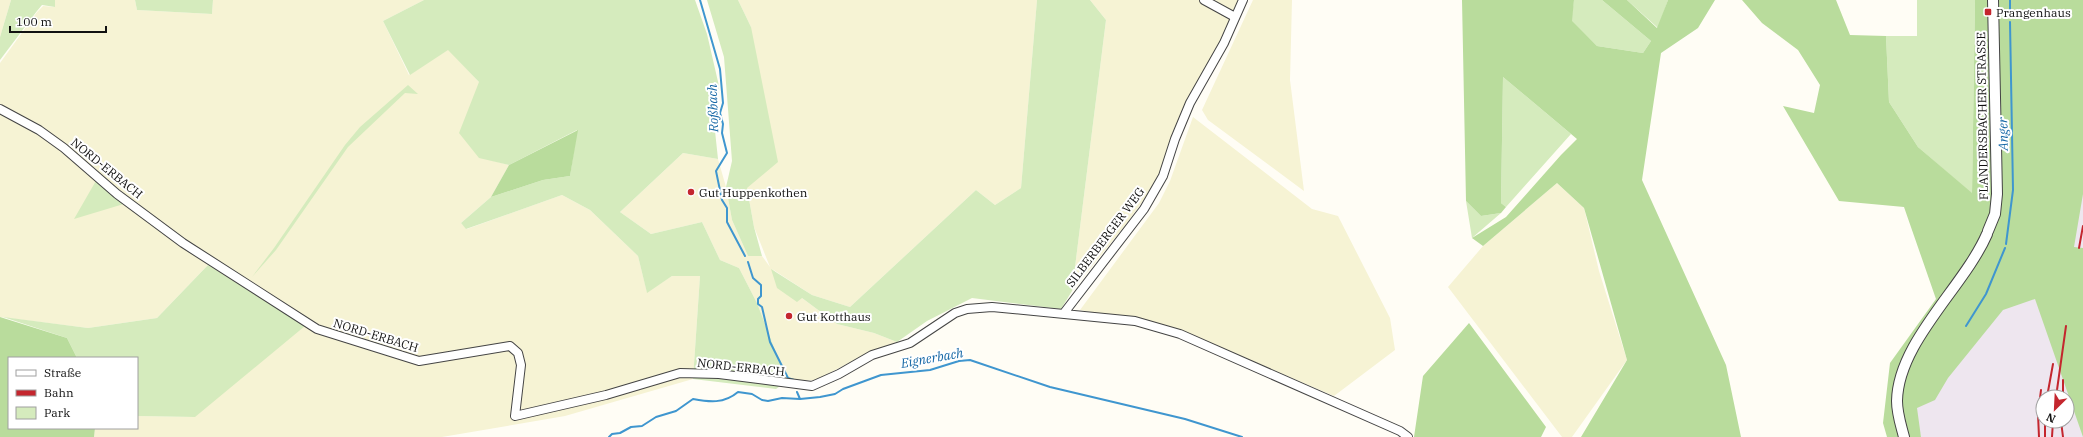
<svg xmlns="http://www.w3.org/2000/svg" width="2083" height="437" viewBox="0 0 2083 437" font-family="'IBM Plex Serif',serif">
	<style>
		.industrial { fill: #eee6ef; fill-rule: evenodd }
		.farmland { fill: #f6f3d4 }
		.green { fill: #d5ebbd }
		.forest { fill: #b9dc9c }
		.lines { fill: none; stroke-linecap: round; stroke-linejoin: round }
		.stream { stroke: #3f96cf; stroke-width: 2 }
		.minor-casing { stroke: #444; stroke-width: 10 }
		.tertiary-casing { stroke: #444; stroke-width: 12 }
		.minor { stroke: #fff; stroke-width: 8 }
		.tertiary { stroke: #fff; stroke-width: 10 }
		.rail { stroke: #c4262e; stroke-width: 2 }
		.poi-dot { fill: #c4262e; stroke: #fff; stroke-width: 1.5 }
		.labels { text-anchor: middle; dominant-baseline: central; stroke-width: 4; stroke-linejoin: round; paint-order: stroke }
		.poi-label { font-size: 12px; fill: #111; stroke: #fff; text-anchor: start }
		.street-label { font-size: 12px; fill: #111; stroke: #fff }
		.water-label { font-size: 13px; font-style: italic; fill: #1768a6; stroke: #fff }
	</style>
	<rect width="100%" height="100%" fill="#fffdf5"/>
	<path class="industrial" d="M 2083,0 L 2083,437 L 1921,437 L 1912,401 ZM 2043,397 L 2067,397 L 2067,421 L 2043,421 Z"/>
	<path class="farmland" d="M 0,0 L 11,0 L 0,37 Z
		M 55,0 L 135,0 L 137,10 L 212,14 L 213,0 L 424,0 L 383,21 L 409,75 L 448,49 L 479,82 L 479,157 L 509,165 L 491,197 L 461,223 L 467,229 L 562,195 L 590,210 L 638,256 L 647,292 L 672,276 L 700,276 L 693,379 L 565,416 L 442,437 L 94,437 L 95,428 L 137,428 L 137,416 L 195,417 L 208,265 L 157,318 L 88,328 L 0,317 L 0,63 L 37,12 L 43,6 L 55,7 Z
		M 738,0 L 1037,0 L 1021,188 L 995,205 L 976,190 L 850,307 L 812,295 L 772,269 L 802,298 L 837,324 L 874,333 L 897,342 L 862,356 L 816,380 L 787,381 L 757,303 L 739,268 L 720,260 L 702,222 L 651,234 L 620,212 L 683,153 L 718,159 L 726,187 L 732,220 L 748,256 L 762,256 L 770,267 L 754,227 L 747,188 L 751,27 Z
		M 1090,0 L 1242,0 L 1182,117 L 1173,131 L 1158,180 L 1127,223 L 1072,291 L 1106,20 Z
		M 1253,0 L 1292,0 L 1290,80 L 1304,191 L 1208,120 L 1202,110 Z
		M 1193,117 L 1312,209 L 1338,216 L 1390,318 L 1395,350 L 1334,396 L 1193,336 L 1137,320 L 1080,310 L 1159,203 L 1170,181 Z
		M 1557,183 L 1584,208 L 1599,271 L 1627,360 L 1572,437 L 1562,437 L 1448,287 L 1483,246 Z"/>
	<path class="green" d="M 11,0 L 55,0 L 55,7 L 42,5 L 37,11 L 0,60 L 0,37 Z
		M 135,0 L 213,0 L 212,14 L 137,10 Z
		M 424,0 L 695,0 L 707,34 L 719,86 L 715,131 L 718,159 L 683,153 L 620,212 L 651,234 L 702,222 L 720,260 L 739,268 L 757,303 L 787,381 L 776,389 L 693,379 L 700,276 L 672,276 L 647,293 L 638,256 L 590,210 L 562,195 L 466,229 L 461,223 L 491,197 L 543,180 L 570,176 L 577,130 L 509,165 L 479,158 L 459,133 L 479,82 L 448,50 L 410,75 L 383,21 Z
		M 707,0 L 738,0 L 751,27 L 778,162 L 747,188 L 754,227 L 762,256 L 748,256 L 732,220 L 726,187 L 732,161 L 724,57 Z
		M 1037,0 L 1090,0 L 1106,20 L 1072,291 L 1061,309 L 972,298 L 927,321 L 897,342 L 874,333 L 837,324 L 802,298 L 797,302 L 777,288 L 771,269 L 812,295 L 850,307 L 976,190 L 995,205 L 1021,188 Z
		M 1574,0 L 1602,0 L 1651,41 L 1643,53 L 1597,46 L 1571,21 Z
		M 1627,0 L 1668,0 L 1658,28 Z
		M 1917,0 L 1975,0 L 1972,194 L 1918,147 L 1889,102 L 1886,36 L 1917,36 Z
		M 1503,77 L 1571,134 L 1506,207 L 1501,203 Z
		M 408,85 L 418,94 L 405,93 L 348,147 L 276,250 L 252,277 L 274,248 L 345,145 L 360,127 Z
		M 97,179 L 127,203 L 74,219 Z
		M 1466,201 L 1481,216 L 1501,213 L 1472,238 Z
		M 208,265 L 305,326 L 195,417 L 137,416 L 137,358 L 77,358 L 67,338 L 3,317 L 88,328 L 157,318 Z"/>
	<path class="forest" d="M 1462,0 L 1574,0 L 1572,21 L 1597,46 L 1643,53 L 1651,41 L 1602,0 L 1627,0 L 1657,28 L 1668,0 L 1715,0 L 1698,28 L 1661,53 L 1642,180 L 1726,365 L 1741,437 L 1581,437 L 1627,360 L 1584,208 L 1557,183 L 1483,246 L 1472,238 L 1506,217 L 1561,155 L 1577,139 L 1503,77 L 1501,203 L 1506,207 L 1501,213 L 1481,216 L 1466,201 Z
		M 1742,0 L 1836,0 L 1850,35 L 1886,36 L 1889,102 L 1918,147 L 1972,193 L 1975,0 L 2083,0 L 2083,194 L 2074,247 L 2083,248 L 2083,437 L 2035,299 L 2003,310 L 1948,378 L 1935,400 L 1917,408 L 1921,437 L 1887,437 L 1883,423 L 1890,363 L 1936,299 L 1904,207 L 1839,201 L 1783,106 L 1814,113 L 1820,85 L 1798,50 L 1762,23 Z
		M 578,130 L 570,176 L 543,180 L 491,197 L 509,165 Z
		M 0,317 L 67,338 L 77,358 L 9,358 L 9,428 L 95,428 L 94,437 L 0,437 Z
		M 1469,323 L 1546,427 L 1541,437 L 1414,437 L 1423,376 Z"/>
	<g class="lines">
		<path class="stream" d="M 700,0 L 720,69 L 723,103 L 720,113 L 723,124 L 722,133 L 727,153 L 716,171 L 722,200 L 727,208 L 727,222 L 745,256
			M 2010,12 L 2010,0
			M 2006,244 L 2013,190 L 2010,22
			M 748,262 L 753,278 L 761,285 L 761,296 L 758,299 L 758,304 L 762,307 L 770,342 L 788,378 L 794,380
			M 1966,326 L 1986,294 L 2005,248
			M 797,392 L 800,399
			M 609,437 L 612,434 L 620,433 L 631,427 L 642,426 L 656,417 L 676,411 L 693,399 C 709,402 724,404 738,392 L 752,394 L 762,400 L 768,401 L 782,398 L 800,399 L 820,397 L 835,394 L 843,389 L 881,375 L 930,370 L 959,361 L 970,360 L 1050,387 L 1185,419 L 1242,437"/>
		<defs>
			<path id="minor" d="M 1204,0 L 1235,17
				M 0,109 L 39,130 L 64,148 L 117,194 L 183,243 L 317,329 L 419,361 L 510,346 L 518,353 L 521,365 L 515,416 L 606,395 L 680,373 L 719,374 L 812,386 L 839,374 L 872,355 L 910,343 L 955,313 L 967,309 L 992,307 L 1135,321 L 1180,334 L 1400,431 L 1408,437
				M 1064,313 L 1144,209 L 1163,176 L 1175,139 L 1190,103 L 1224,43 L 1243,0"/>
			<path id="tertiary" d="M 1988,231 L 1995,214 L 1997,194 L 1993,0
				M 1904,437 C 1901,425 1897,414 1897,401 C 1898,342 1964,287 1987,234"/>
		</defs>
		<use href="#minor" class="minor-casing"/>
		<use href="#tertiary" class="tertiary-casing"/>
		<use href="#minor" class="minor"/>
		<use href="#tertiary" class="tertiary"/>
		<path class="rail" d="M 2079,248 L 2083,226
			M 2063,380 L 2063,397
			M 2047,397 L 2053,364
			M 2056,397 L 2066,326
			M 2045,421 L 2045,437
			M 2061,421 L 2063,437
			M 2039,437 L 2038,414 L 2041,390
			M 2052,437 L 2053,421"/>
	</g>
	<g class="poi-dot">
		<rect x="1984" y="8" width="8" height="8" rx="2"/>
		<circle cx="691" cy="192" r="4"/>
		<circle cx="789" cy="316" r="4"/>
	</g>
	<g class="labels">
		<g class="poi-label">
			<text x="1996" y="12">Prangenhaus</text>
			<text x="699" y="192">Gut Huppenkothen</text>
			<text x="797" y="316">Gut Kotthaus</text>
		</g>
		<g class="street-label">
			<text transform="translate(1982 116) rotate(-91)">FLANDERSBACHER STRASSE</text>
			<text transform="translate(107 168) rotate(39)">NORD-ERBACH</text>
			<text transform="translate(1105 237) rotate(-53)">SILBERBERGER WEG</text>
			<text transform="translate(376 335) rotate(17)">NORD-ERBACH</text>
			<text transform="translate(741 367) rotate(6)">NORD-ERBACH</text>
		</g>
		<g class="water-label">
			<text transform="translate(713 108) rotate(-92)">Roßbach</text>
			<text transform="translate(2003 134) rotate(-91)">Anger</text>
			<text transform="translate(932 358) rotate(-10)">Eignerbach</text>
		</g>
	</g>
	<rect x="8" y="357" width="130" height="72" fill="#ffffff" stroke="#a0a0a0"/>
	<rect x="16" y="370" width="20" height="6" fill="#ffffff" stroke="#a0a0a0"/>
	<text x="44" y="377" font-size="12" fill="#111111">Straße</text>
	<rect x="16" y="390" width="20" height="6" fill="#c4262e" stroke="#a0a0a0"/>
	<text x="44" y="397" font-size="12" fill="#111111">Bahn</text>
	<rect x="16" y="407" width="20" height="12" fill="#d5ebbd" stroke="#a0a0a0"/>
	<text x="44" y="417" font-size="12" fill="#111111">Park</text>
	<g transform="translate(2055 409) rotate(204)"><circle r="19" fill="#ffffff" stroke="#a0a0a0"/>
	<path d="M0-3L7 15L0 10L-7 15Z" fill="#c4262e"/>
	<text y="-6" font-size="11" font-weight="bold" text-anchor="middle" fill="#111111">N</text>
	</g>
	<path d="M10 26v6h96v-6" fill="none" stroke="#111111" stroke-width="2"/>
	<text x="16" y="26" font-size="12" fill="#111111" stroke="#ffffff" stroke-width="3" paint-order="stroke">100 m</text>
</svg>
